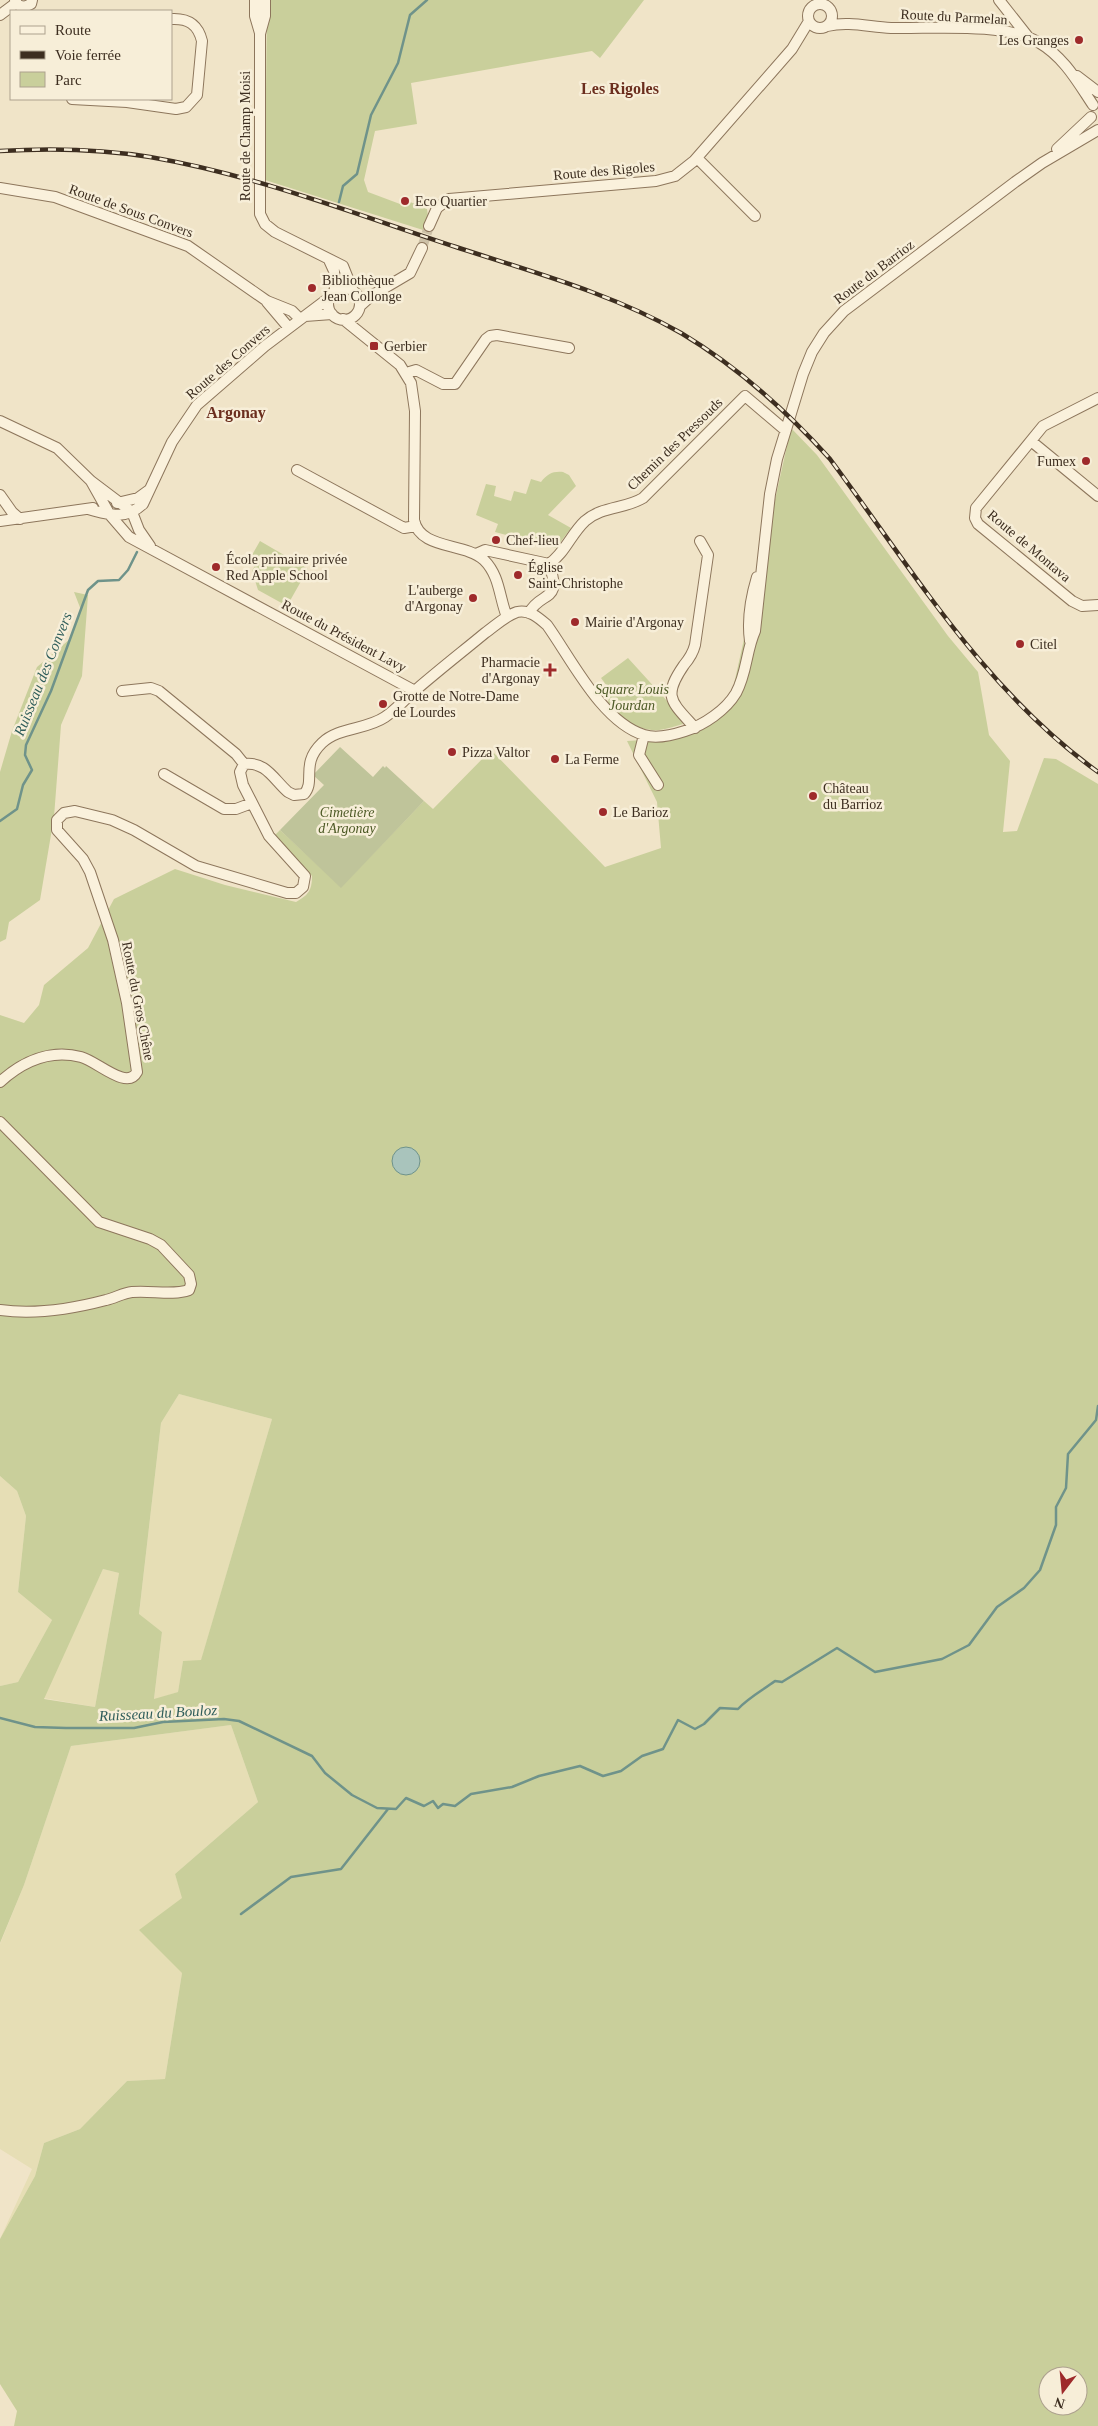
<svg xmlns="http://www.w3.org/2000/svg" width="1098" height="2426" viewBox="0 0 1098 2426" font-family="'Times New Roman',serif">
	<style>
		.farmland { fill: #e6deb5 }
		.green { fill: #c9cf9b; fill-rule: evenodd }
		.cemetery { fill: #bfc49a }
		.water { fill: #a9c4bc; stroke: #6f938a }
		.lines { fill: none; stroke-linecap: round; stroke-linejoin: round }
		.stream { stroke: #6f938a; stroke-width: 2.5 }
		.minor-tunnel { stroke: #ccc0a6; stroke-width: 10; stroke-dasharray: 10 5; stroke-linecap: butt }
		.minor-casing { stroke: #8d765c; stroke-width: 12 }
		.minor { stroke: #faf1dc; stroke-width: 10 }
		.rail-casing { stroke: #3d2e20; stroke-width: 4.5 }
		.rail { stroke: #f7eed8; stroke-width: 2.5; stroke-dasharray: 8; stroke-linecap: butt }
		.poi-dot { fill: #9e2a2b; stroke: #f7eed8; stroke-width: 2 }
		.labels { text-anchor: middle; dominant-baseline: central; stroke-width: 5; stroke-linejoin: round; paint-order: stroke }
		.street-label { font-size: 14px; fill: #3d2e20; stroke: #f7eed8 }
		.poi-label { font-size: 14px; fill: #3d2e20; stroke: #f7eed8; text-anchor: start }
		.park-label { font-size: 14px; font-style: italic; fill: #4d5a26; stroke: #f7eed8 }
		.water-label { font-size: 15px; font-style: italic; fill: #2f5d5a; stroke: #f7eed8 }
		.quarter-label { font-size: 16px; font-weight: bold; fill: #6b2e1e; stroke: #f7eed8 }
	</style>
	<rect width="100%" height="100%" fill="#f0e4c8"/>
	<path class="farmland" d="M 179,1394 L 272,1419 L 201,1661 L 183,1661 L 178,1692 L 154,1700 L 162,1632 L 139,1615 L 161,1423 Z
		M 0,1476 L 17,1491 L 26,1516 L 18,1592 L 52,1620 L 18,1682 L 0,1686 Z
		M 103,1569 L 119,1573 L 95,1707 L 43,1698 Z
		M 231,1725 L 258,1802 L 175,1874 L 183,1898 L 182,1973 L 165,2079 L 127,2081 L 80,2129 L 44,2143 L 35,2176 L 0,2239 L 32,2169 L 0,2149 L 0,1944 L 24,1885 L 71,1746 Z"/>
	<path class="green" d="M 267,0 L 644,0 L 600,58 L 592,51 L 411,83 L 417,124 L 375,131 L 364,180 L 368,192 L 400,204 L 403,199 L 427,209 L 428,217 L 423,230 L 265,180 Z
		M 791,428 L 817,455 L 948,636 L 978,672 L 989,735 L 1010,761 L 1003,832 L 1017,831 L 1044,758 L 1056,759 L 1098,784 L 1098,2426 L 14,2426 L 17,2411 L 0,2384 L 0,2239 L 35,2176 L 44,2143 L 80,2129 L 127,2081 L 165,2079 L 182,1973 L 139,1930 L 182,1898 L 175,1874 L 258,1802 L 231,1725 L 71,1746 L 24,1885 L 0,1943 L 0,1686 L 18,1682 L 52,1620 L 18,1592 L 26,1516 L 17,1491 L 0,1476 L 0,1015 L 24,1023 L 39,1005 L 44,985 L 88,948 L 114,899 L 175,869 L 225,885 L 296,902 C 308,895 312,891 312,876 L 274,836 L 280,830 L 341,887 L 424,801 L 433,809 L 491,750 L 605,867 L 661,848 L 657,802 L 627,741 L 660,739 L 682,735 L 730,702 ZM 179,1394 L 272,1419 L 201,1660 L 183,1661 L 178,1692 L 154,1699 L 162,1632 L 139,1614 L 161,1423 ZM 103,1569 L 119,1573 L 95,1707 L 44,1699 ZM 1048,2376 L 1078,2376 L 1078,2406 L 1048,2406 Z
		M 563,472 L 569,475 L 576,486 L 548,515 L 571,528 L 556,548 L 495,532 L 498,524 L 476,515 L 486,484 L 496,486 L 494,496 L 511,501 L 514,491 L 526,494 L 531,479 L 541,482 C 547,474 553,471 563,472 Z
		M 260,541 L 308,569 L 287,606 L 258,590 L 252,571 L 259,558 L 252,555 Z
		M 74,592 L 88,595 L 82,676 L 61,725 L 54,817 L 40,900 L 9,922 L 6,939 L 0,942 L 0,772 L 12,731 L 37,667 L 70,639 L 81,610 Z
		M 628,658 L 678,713 L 683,724 C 675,726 667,729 659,730 C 640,732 618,718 608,703 L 610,690 L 601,678 Z"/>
	<path class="cemetery" d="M 340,747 L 373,777 L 383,766 L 385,768 L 386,766 L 424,801 L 341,888 L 280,830 L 324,785 L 313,775 Z"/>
	<path class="water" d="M392 1161a14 14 0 1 1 28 0a14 14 0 1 1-28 0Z"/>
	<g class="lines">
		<path class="stream" d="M 339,202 L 343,186 L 357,174 L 371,115 L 398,63 L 410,15 L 427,0
			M 0,821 L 17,809 L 23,785 L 32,770 L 25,755 L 26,745 L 51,691 L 88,590 L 98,581 L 119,580 L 128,570 L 137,552
			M 0,1718 L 35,1727 L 66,1728 L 134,1728 L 163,1722 L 224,1719 L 239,1721 L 312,1756 L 325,1773 L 352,1795 L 377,1808 L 396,1809 L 406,1798 L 424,1806 L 433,1801 L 438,1808 L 443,1804 L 455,1806 L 471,1794 L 512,1787 L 539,1776 L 580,1766 L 603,1776 L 621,1771 L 642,1756 L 663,1749 L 678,1720 L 695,1729 L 704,1724 L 720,1708 L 738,1709 C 748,1698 763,1690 775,1681 L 782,1682 L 837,1648 L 875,1672 L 942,1659 L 969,1645 L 997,1607 L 1024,1588 L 1040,1570 L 1056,1525 L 1056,1507 L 1066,1488 L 1068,1454 L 1096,1420 L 1098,1406
			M 241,1914 L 291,1877 L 341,1869 L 388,1809"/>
		<path class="minor-tunnel" d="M 422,248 L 429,226"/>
		<defs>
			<path id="minor" d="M 15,0 L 18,5 L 24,7 L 31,4 L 32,0
				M 255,0 L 255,16 L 260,33
				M 265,0 L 265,16 L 260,34 L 260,214 L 265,224 L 275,232 L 343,266 L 353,291
				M 999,0 L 1029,38
				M808 16a12 12 0 1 1 24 0a12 12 0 1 1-24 0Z
				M 0,15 L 16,3
				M 827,26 C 849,21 869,27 891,28 C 933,29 1002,22 1038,42 C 1064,57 1077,81 1093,105
				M 1077,76 L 1098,92
				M 72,99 L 127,102 L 176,109 L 186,107 L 197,95 L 202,41 C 198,24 188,18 171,19
				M 1057,149 L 1091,117
				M 697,158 L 755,216
				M 0,188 L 55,197 L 188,246 L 267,301 L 292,311 L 300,319
				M 429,226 L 437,208 L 449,199 L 656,181 L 675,176 L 694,161 L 792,49 L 809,21
				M 329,260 L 334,271 L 335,291
				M328 304a16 16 0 1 1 32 0a16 16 0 1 1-32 0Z
				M 267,302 L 289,328
				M 360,306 L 371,296 L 410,273 L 422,248
				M 305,316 L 332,314
				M 343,319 L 400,365 L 411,383 L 415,411 L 414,520 C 420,550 464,542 484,560 C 500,576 499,597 507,617
				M 406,373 L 416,370 L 443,384 L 455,384 L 486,339 L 490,336 L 497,335 L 569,348
				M 1098,398 L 1043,426 L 976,508 L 975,518 L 978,524 L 1072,601 L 1082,606 L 1098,605
				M 0,421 L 57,448 L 91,481 L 132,512 L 139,530 L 150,546
				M 1031,441 L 1098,496
				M 297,470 L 404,528 L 416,526
				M 91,481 L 110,515 L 129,537 L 415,691
				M 0,495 L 12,512 L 20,519
				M 117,503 L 138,498 L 149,490
				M 88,509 C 108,514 125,521 143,504 L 172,442 L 197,405 L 265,346 L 330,297
				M 0,521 L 93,508
				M 476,554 L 485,550 L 549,564 C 565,553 571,534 585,521 C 602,506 625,509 643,498 L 745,396 L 785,430
				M 529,613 C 541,590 563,604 549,564
				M 750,641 C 747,620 751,597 757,577
				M 122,691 L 151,688 L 159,691 L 236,754 L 244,764
				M 695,728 C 671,701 662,697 684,665 C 689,659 693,653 695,645 L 708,555 L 700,541
				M 644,735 L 639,755 L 658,785
				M 164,774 L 224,809 L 236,809 L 252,803
				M 0,1082 C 22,1062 50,1049 81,1057 C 97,1061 127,1091 137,1072 L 127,1003 L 113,940 L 90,872 L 83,859 L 57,830 L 57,820 L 64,813 L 75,811 L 112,820 L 134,830 L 196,866 L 287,893 L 296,893 L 303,887 L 305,876 L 269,836 L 243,785 L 240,772 L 244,764 C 266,761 274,780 288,792 L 294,795 L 304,794 C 316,781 300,764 322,743 C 339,727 366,730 385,717 C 397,709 406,698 417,689 C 439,670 462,652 485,633 C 495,626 505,616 517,612 C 529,609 539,618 547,625 C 572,660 602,722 644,735 C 656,739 673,735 685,731 C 704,725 726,710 736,693 C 747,673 746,651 755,631 L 770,494 L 777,459 L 803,374 L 812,352 L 824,333 L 844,311 L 1015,182 L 1042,163 L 1098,130
				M 0,1122 L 99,1222 L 150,1239 L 161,1245 L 189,1275 L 191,1284 L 189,1290 C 172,1296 151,1290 132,1292 C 123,1293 115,1298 106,1300 C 72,1309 36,1315 0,1310"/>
		</defs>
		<use href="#minor" class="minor-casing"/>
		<use href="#minor" class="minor"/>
		<defs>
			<path id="rail" d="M 0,151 C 50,148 101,149 150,157 C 255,175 355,214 456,247 C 532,272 611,293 681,333 C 738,367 786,410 830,459 C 912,569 984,690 1098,772"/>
		</defs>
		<use href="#rail" class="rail-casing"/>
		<use href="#rail" class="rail"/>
	</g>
	<g class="poi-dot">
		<circle cx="1079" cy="40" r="5"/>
		<circle cx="405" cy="201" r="5"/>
		<circle cx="312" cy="288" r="5"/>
		<rect x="369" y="341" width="10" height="10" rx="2.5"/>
		<circle cx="1086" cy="461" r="5"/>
		<circle cx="496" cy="540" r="5"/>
		<circle cx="216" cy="567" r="5"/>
		<circle cx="518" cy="575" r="5"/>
		<circle cx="473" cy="598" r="5"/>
		<circle cx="575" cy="622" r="5"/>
		<circle cx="1020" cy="644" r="5"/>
		<path d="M547.5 662.5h5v5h5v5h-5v5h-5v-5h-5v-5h5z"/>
		<circle cx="383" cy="704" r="5"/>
		<circle cx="452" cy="752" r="5"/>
		<circle cx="555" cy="759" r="5"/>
		<circle cx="813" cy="796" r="5"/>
		<circle cx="603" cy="812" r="5"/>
	</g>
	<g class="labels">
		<g class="street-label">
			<text transform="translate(954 17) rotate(3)">Route du Parmelan</text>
			<text transform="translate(245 136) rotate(-90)">Route de Champ Moisi</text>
			<text transform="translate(604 171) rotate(-5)">Route des Rigoles</text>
			<text transform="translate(131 211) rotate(20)">Route de Sous Convers</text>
			<text transform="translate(874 272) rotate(-37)">Route du Barrioz</text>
			<text transform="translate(228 362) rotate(-41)">Route des Convers</text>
			<text transform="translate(675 444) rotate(-44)">Chemin des Pressouds</text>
			<text transform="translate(1029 546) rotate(40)">Route de Montava</text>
			<text transform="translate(344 636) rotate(28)">Route du Président Lavy</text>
			<text transform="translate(138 1001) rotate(79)">Route du Gros Chêne</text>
		</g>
		<g class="poi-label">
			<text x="1069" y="40" text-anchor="end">Les Granges</text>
			<text x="415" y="201">Eco Quartier</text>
			<text x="322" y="280">Bibliothèque<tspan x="322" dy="16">Jean Collonge</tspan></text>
			<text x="384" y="346">Gerbier</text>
			<text x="1076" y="461" text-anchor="end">Fumex</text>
			<text x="506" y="540">Chef-lieu</text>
			<text x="226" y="559">École primaire privée<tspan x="226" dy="16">Red Apple School</tspan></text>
			<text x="528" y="567">Église<tspan x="528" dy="16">Saint-Christophe</tspan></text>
			<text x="463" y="590" text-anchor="end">L'auberge<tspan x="463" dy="16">d'Argonay</tspan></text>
			<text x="585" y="622">Mairie d'Argonay</text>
			<text x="1030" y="644">Citel</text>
			<text x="540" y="662" text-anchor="end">Pharmacie<tspan x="540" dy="16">d'Argonay</tspan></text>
			<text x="393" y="696">Grotte de Notre-Dame<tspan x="393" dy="16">de Lourdes</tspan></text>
			<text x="462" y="752">Pizza Valtor</text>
			<text x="565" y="759">La Ferme</text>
			<text x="823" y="788">Château<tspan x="823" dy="16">du Barrioz</tspan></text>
			<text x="613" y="812">Le Barioz</text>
		</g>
		<g class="park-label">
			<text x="632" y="689">Square Louis<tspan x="632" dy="16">Jourdan</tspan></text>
			<text x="347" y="812">Cimetière<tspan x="347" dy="16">d'Argonay</tspan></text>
		</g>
		<g class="water-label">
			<text transform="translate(43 674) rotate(-68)">Ruisseau des Convers</text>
			<text transform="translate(158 1713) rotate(-3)">Ruisseau du Bouloz</text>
		</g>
		<g class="quarter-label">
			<text x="620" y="88">Les Rigoles</text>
			<text x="236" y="412">Argonay</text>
		</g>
	</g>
	<rect x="10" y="10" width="162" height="90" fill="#f7eed8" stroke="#ada18e"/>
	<rect x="20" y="26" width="25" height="8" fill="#faf1dc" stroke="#ada18e"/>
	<text x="55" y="35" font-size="15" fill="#3d2e20">Route</text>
	<rect x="20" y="51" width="25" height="8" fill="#3d2e20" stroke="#ada18e"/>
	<text x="55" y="60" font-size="15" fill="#3d2e20">Voie ferrée</text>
	<rect x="20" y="72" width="25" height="15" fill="#c9cf9b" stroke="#ada18e"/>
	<text x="55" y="85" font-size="15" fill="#3d2e20">Parc</text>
	<g transform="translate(1063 2391) rotate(196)"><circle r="24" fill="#f7eed8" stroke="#ada18e"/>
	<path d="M0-4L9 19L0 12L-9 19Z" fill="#9e2a2b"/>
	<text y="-8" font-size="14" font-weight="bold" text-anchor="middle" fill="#3d2e20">N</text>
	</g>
</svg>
